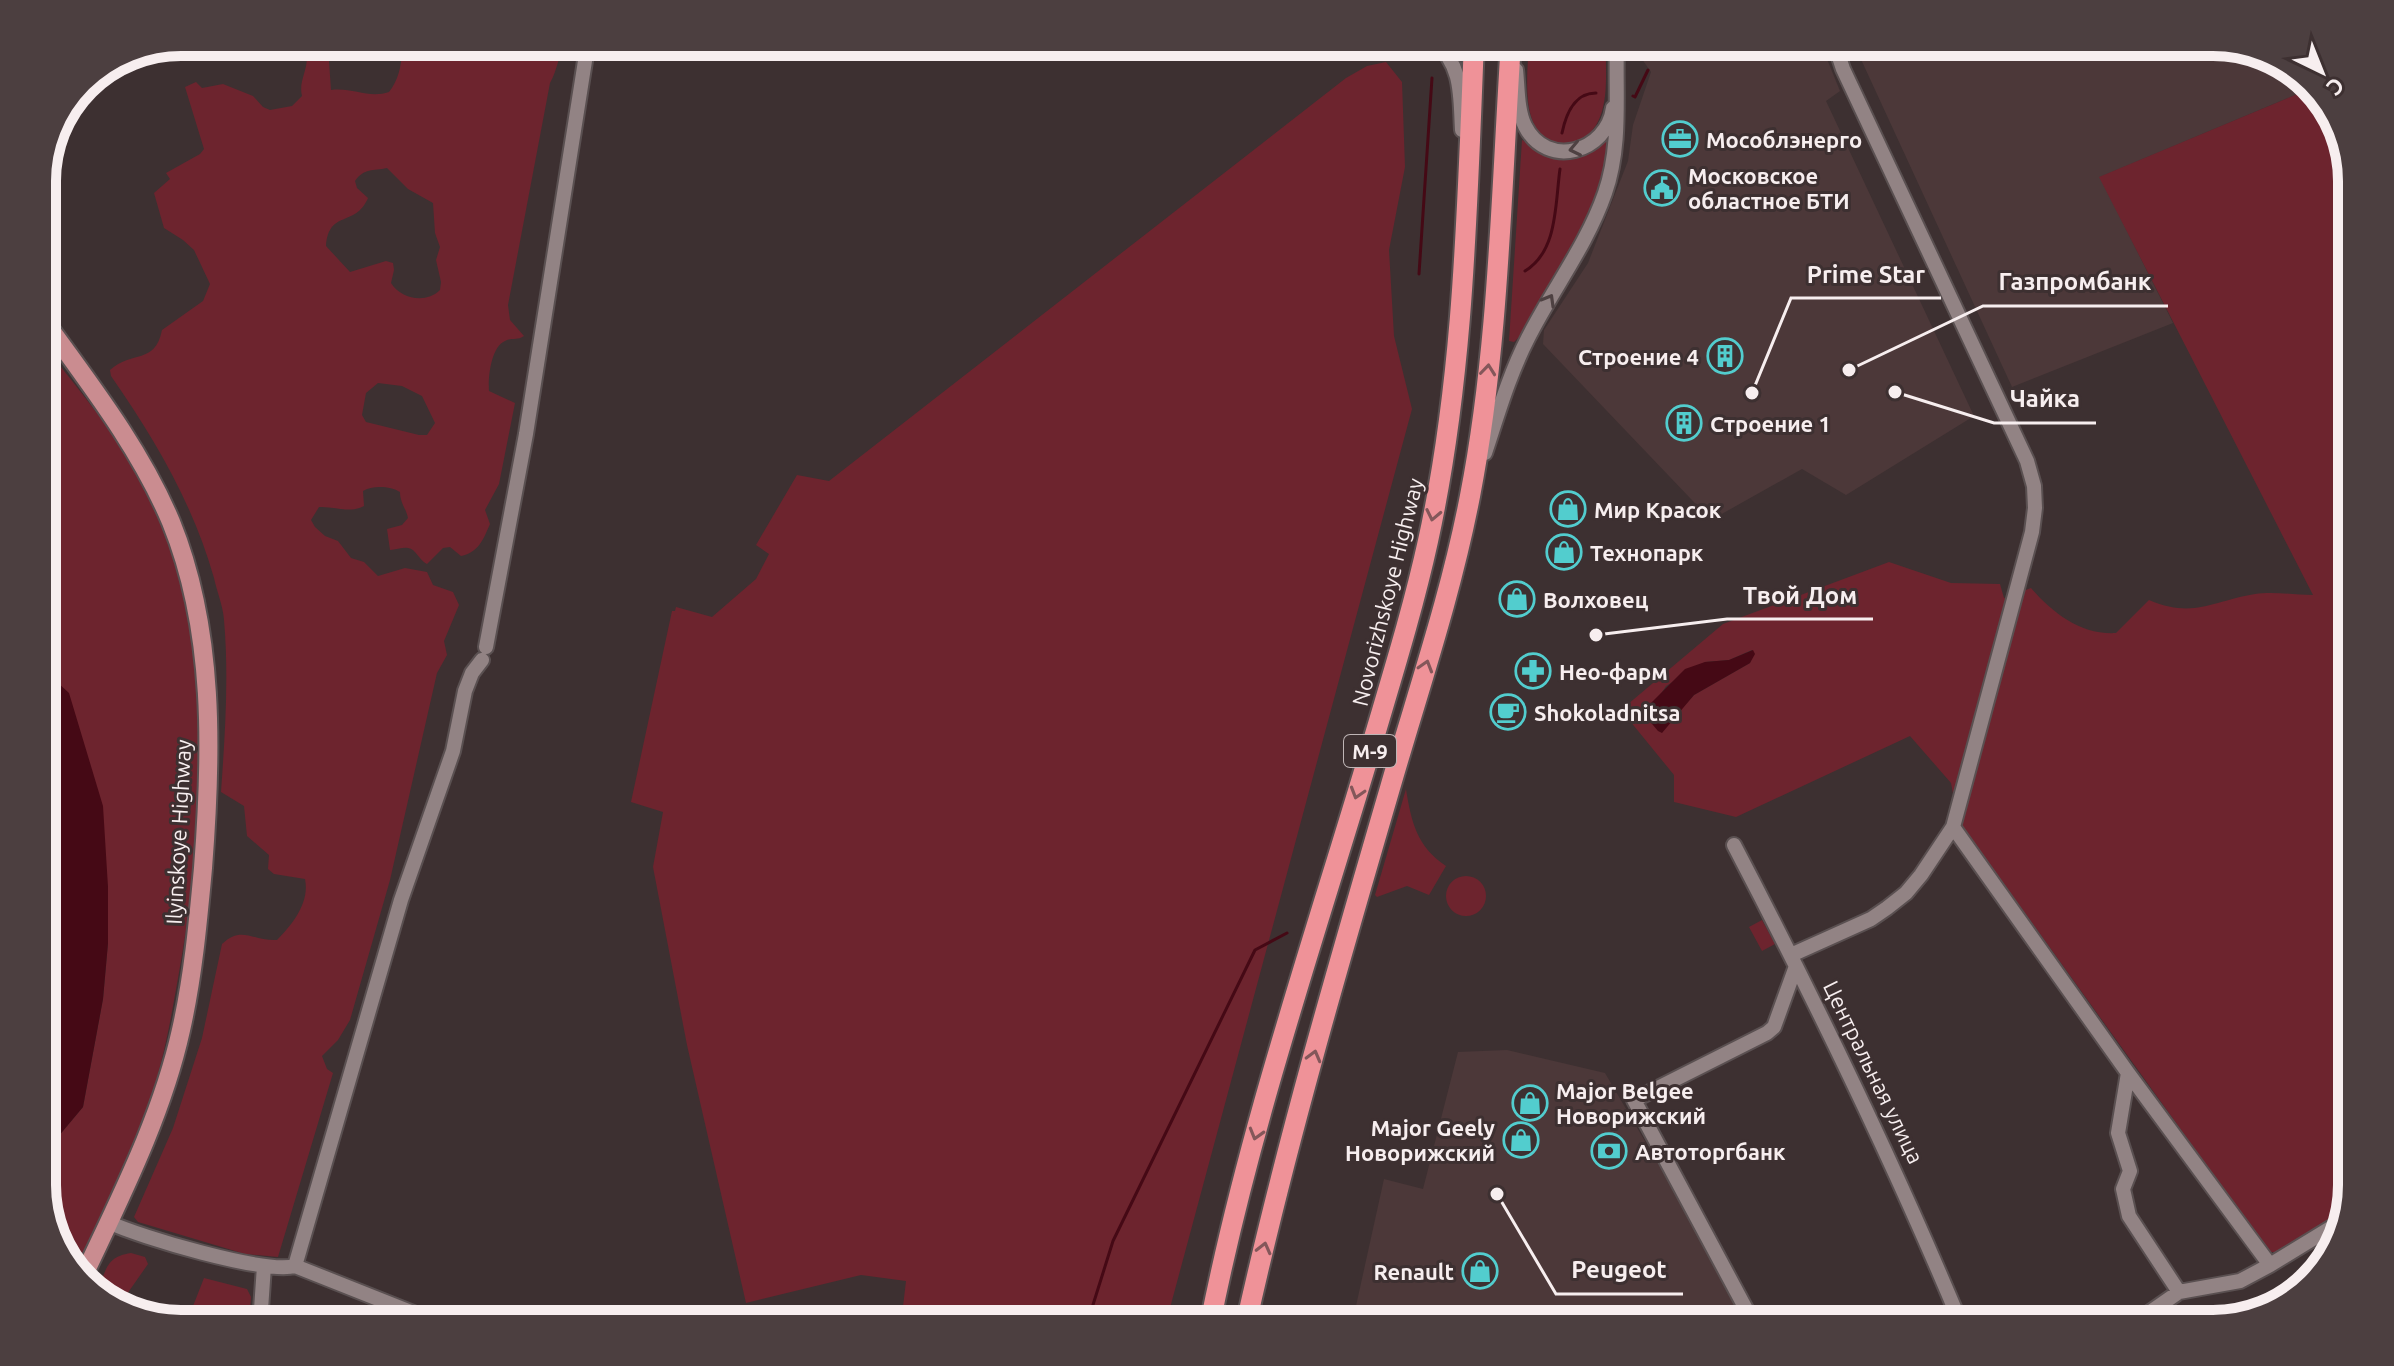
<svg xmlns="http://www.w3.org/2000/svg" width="2394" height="1366" viewBox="0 0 2394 1366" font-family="Ubuntu,sans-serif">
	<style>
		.built { fill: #4c3839 }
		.green { fill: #6d242e; fill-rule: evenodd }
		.water { fill: #450915 }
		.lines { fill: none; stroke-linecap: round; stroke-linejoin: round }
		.stream { stroke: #450915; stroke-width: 3 }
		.minor-casing { stroke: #5a5051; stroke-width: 18 }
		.major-casing { stroke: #5a5051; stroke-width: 22 }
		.highway-casing { stroke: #5a5051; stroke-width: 24 }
		.minor { stroke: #928384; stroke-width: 14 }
		.major { stroke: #ca8c90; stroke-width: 18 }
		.highway { stroke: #ef9298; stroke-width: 20 }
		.oneway { stroke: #4e4142 }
		.oneway2 { stroke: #84575a }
		.labels { text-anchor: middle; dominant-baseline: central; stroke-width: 6; stroke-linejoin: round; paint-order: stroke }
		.shield { fill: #3d3031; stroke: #bfb5b6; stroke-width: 2 }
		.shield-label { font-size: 20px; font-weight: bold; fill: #f7eeef }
		.poi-label { font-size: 22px; font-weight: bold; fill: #f7eeef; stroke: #3d3031; text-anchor: start }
		.street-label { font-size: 22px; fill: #f7eeef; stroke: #3d3031 }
		.rim { fill: none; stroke: #f7eeef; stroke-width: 10 }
		.leader { fill: none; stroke: #f7eeef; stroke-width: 3 }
		.callout-dot { fill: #f7eeef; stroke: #3d3031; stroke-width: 3 }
		.callout-label { font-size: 24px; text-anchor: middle; font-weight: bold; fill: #f7eeef; stroke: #3d3031; stroke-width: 6; stroke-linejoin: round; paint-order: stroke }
	</style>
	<rect width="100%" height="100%" fill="#3d3031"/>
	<path class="built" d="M 1630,42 L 1801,42 L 1804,49 L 1820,42 L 1840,91 L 1826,101 L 1974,416 L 1846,495 L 1802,469 L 1711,520 L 1543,344 L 1544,330 L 1588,263 L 1628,161 L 1633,125 L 1651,72 Z
		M 1853,42 L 2213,42 L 2282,60 L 2312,88 L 2100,177 L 2173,323 L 2012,387 Z
		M 1507,1050 L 1605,1073 L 1700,1235 L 1745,1324 L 1352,1324 L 1384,1179 L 1423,1189 L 1458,1052 Z"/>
	<path class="green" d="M 316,42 L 329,42 L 334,48 L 329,61 L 331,90 C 352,87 369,99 389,92 C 400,78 403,60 401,42 L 568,42 C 558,54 558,69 550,83 L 508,305 L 510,320 L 524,336 C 517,341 512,337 505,341 C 491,347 488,377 489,391 L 515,403 L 499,484 L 485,510 L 490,524 C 483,540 479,552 461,556 L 450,547 L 443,548 L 427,564 C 419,560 416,549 408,548 C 403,547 396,550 390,550 L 387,529 L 402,525 L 408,518 C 406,508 400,503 400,492 C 391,486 372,485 363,491 L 364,506 C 349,514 335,506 319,507 L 311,520 L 315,527 L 325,536 L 338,541 L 351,558 L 364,562 L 378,576 L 405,568 L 427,572 L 433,585 L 453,592 L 459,605 L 444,641 L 447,655 L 437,673 L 390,880 L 350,1020 L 338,1040 L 322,1056 L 327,1069 L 333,1073 L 278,1257 L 245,1254 L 138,1222 L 134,1217 L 173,1128 L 202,1038 L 222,944 C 242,925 251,941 277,940 C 292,925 310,903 305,879 L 274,874 L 268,869 L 269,855 L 247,836 L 244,806 L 221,792 C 225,735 229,677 224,620 C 223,606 217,592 214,578 C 193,504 155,439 111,376 L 110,370 C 132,350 155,365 162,330 L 203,301 L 210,284 L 194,250 L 183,240 L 164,228 L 154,193 L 170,179 L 166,173 L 200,154 L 204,149 L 185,87 L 196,82 L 202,88 L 223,84 L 253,96 L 263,107 L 270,110 L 292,106 L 302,96 C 298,80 310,68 306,52 ZM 387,168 L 408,189 L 433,203 L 435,233 L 440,247 L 436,260 L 441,282 L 440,290 C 426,304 401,299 391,283 L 394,270 L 393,263 L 386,261 L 350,272 L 326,246 C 329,209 355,228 368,198 L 357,188 L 355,181 C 364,168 373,171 387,168 ZM 378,383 L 402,386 L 422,396 L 435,423 L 427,435 L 419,435 L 366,422 L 362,415 L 366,393 Z
		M 1529,42 L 1606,42 C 1605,65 1609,95 1600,117 C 1595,130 1584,142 1569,143 C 1516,147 1528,74 1529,42 Z
		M 1386,62 L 1402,82 L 1405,167 L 1389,250 L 1394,336 L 1412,409 L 1170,1308 L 1161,1324 L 901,1324 L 906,1281 L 861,1275 L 746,1303 L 687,1045 L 653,867 L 663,812 L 631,802 L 672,611 L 675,611 L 676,607 L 712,617 L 756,579 L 769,554 L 756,545 L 797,475 L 829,481 L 1346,78 L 1367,66 Z
		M 2312,88 L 2329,104 L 2352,173 L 2352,1185 L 2345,1209 L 2279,1252 L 2269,1252 L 1958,820 L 1951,783 L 1910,736 L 1736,817 L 1674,802 L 1674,775 L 1621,710 L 1723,624 L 1889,562 L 1951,583 L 2000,584 L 2004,598 L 2031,588 C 2053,613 2081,635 2116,633 L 2149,600 C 2194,619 2212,601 2255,594 C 2273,591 2294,595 2313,595 L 2099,177 ZM 1752,650 L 1750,663 L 1694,695 L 1684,706 L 1642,712 L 1657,700 L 1666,686 L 1705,662 L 1729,660 Z
		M 1608,139 L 1604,168 L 1588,217 L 1521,335 L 1514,342 L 1509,341 L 1522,140 C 1530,144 1536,151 1544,155 C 1569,167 1590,156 1608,139 Z
		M 42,343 C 83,395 128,448 156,508 C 219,644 206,811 182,955 C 173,1007 165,1059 147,1109 C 127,1164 100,1216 75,1269 L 61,1255 L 42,1193 L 42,1156 L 83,1107 L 103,999 L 108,943 L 108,887 L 57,682 L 42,679 Z
		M 1406,789 C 1411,821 1417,847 1446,866 L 1429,895 L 1407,886 L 1377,897 L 1375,895 Z
		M1446 896a20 20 0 1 1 40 0a20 20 0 1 1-40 0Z
		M 1762,920 L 1775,944 L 1762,951 L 1749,927 Z
		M 131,1253 L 145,1257 L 148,1264 L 127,1294 L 125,1309 L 112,1306 L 97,1291 C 107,1270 105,1257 131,1253 Z
		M 204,1278 L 247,1289 L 251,1297 L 249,1324 L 186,1324 Z"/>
	<path class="water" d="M 1753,650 L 1755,654 L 1750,663 L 1694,695 L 1662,733 L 1658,731 L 1642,712 L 1685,669 L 1705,662 L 1729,660 Z
		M 42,679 L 57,682 L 69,693 L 103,806 L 108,887 L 108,943 L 103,999 L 83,1107 L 42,1156 Z"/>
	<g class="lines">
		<path class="stream" d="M 1633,96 L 1635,97 L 1648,70
			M 1562,133 C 1566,114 1574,93 1596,93
			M 1525,271 C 1558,251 1555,204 1560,169
			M 1419,274 L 1432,78
			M 1080,1324 L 1092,1308 L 1113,1241 L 1255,950 L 1287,933"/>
		<defs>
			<path id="minor" d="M 1435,42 C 1463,66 1460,96 1462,130
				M 1516,70 C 1518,87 1517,110 1525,126 C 1547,170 1607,152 1613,108
				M 1485,453 C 1498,414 1509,375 1528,338 C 1552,290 1587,245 1605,193 C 1622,144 1615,93 1617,42
				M 486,647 L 526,434 L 588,42
				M 1953,827 L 2128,1073 L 2270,1265 L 2240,1281 L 2179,1292 L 2133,1324
				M 1734,845 C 1816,1002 1893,1161 1961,1324
				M 1791,955 L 1871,919 L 1887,908 L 1906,893 L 1921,875 L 1953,827 L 2032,532 L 2035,508 L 2034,486 L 2027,461 L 1843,69 L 1834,42
				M 2128,1073 L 2118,1133 L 2130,1171 L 2123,1189 L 2129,1216 L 2179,1292
				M 108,1222 C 140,1237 264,1274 295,1266 L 401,900 L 453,751 L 465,691 L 472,673 L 482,660
				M 2270,1265 L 2342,1221
				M 295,1266 L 441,1324
				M 260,1324 L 264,1266
				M 1754,1324 L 1634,1100 L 1767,1033 L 1774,1027 L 1796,966"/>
			<path id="major" d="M 42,318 C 89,383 140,448 171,522 C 215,630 212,754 203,868 C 198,922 193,977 181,1030 C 162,1116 120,1198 83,1277"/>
			<path id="highway" d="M 1210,1324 C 1248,1132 1312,945 1368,758 C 1389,686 1412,614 1428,541 C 1464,377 1467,209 1474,42
				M 1246,1324 C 1286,1144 1338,966 1390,788 C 1418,691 1451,595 1470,496 C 1499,347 1501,193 1511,42"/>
		</defs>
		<use href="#minor" class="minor-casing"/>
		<use href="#major" class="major-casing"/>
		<use href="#highway" class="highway-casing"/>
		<use href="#minor" class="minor"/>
		<use href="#major" class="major"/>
		<use href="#highway" class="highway"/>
	</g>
	<defs><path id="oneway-chevron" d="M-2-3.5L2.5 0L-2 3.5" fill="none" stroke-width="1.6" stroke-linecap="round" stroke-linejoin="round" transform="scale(2)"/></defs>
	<g class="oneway">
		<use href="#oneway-chevron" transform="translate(1575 149) rotate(168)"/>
		<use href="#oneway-chevron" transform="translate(1549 300) rotate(-60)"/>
	</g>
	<g class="oneway2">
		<use href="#oneway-chevron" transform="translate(1488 370) rotate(-84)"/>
		<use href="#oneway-chevron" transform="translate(1433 515) rotate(102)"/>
		<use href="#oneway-chevron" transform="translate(1426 666) rotate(-73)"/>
		<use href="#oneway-chevron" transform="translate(1357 793) rotate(107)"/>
		<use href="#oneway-chevron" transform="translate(1314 1056) rotate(-75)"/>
		<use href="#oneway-chevron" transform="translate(1256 1134) rotate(106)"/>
		<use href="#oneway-chevron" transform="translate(1264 1248) rotate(-76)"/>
	</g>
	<defs>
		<symbol id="office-ring" viewBox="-11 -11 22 22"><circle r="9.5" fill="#3d3031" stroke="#52cdce" stroke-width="1.5"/><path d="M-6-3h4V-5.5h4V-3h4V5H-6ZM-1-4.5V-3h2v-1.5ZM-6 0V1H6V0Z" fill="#52cdce"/></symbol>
		<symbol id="civic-ring" viewBox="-11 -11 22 22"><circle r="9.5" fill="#3d3031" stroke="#52cdce" stroke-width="1.5"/><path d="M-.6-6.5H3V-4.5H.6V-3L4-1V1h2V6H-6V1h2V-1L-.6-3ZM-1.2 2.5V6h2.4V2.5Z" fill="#52cdce"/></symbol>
		<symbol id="building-ring" viewBox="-11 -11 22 22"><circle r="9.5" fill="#3d3031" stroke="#52cdce" stroke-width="1.5"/><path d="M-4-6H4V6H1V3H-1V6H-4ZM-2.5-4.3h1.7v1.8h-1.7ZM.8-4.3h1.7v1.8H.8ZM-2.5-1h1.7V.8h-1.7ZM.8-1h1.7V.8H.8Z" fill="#52cdce"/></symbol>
		<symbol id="shop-ring" viewBox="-11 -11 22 22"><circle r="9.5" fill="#3d3031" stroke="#52cdce" stroke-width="1.5"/><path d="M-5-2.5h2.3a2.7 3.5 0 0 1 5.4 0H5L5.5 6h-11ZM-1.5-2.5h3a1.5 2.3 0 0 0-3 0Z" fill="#52cdce"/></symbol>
		<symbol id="pharmacy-ring" viewBox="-11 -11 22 22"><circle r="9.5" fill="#3d3031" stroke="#52cdce" stroke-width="1.5"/><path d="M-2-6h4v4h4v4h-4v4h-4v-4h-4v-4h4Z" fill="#52cdce"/></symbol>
		<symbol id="cafe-ring" viewBox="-11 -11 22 22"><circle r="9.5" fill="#3d3031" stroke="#52cdce" stroke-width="1.5"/><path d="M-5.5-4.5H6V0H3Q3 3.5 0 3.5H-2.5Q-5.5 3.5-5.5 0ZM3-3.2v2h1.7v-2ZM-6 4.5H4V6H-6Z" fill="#52cdce"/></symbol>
		<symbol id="bank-ring" viewBox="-11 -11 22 22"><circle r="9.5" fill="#3d3031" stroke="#52cdce" stroke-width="1.5"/><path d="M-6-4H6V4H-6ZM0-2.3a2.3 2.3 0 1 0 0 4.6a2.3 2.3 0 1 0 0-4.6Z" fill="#52cdce"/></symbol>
	</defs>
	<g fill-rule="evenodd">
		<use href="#office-ring" x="1660" y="119" width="40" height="40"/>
		<use href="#civic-ring" x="1642" y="168" width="40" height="40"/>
		<use href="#building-ring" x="1705" y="336" width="40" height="40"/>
		<use href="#building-ring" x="1664" y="403" width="40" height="40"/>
		<use href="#shop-ring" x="1548" y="489" width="40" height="40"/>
		<use href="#shop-ring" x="1544" y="532" width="40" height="40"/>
		<use href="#shop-ring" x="1497" y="579" width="40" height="40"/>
		<use href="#pharmacy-ring" x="1513" y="651" width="40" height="40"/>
		<use href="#cafe-ring" x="1488" y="692" width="40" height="40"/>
		<use href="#shop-ring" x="1510" y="1083" width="40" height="40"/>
		<use href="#shop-ring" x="1501" y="1120" width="40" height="40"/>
		<use href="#bank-ring" x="1589" y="1131" width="40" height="40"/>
		<use href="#shop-ring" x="1460" y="1251" width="40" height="40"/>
	</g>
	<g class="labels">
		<rect class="shield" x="1344" y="735" width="52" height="32" rx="6"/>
		<g class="shield-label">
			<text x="1370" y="751">М-9</text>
		</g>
		<g class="poi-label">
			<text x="1706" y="139">Мособлэнерго</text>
			<text x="1688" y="175">Московское<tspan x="1688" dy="25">областное БТИ</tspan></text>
			<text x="1699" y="356" text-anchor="end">Строение 4</text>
			<text x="1710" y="423">Строение 1</text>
			<text x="1594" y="509">Мир Красок</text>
			<text x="1590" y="552">Технопарк</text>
			<text x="1543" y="599">Волховец</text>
			<text x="1559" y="671">Нео-фарм</text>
			<text x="1534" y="712">Shokoladnitsa</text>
			<text x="1556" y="1090">Major Belgee<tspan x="1556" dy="25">Новорижский</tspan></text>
			<text x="1495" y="1127" text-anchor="end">Major Geely<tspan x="1495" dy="25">Новорижский</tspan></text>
			<text x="1635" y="1151">Автоторгбанк</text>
			<text x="1454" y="1271" text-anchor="end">Renault</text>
		</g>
		<g class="street-label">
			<text transform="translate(1387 592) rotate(-76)">Novorizhskoye Highway</text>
			<text transform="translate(178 832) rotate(-87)">Ilyinskoye Highway</text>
			<text transform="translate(1874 1072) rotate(64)">Центральная улица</text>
		</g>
	</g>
	<path d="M0 0H2394V1366H0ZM181 56H2213A125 125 0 0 1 2338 181V1185A125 125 0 0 1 2213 1310H181A125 125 0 0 1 56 1185V181A125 125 0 0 1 181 56Z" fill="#4c3f40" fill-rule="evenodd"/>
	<path class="rim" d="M181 56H2213A125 125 0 0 1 2338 181V1185A125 125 0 0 1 2213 1310H181A125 125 0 0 1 56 1185V181A125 125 0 0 1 181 56Z"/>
	<path class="leader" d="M1752 393L1791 298H1941M1849 370L1983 306H2168M1895 392L1994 423H2096M1596 635L1727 619H1873M1497 1194L1556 1294H1683"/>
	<g class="callout-dot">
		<circle cx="1752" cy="393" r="8"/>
		<circle cx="1849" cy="370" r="8"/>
		<circle cx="1895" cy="392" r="8"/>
		<circle cx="1596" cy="635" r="8"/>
		<circle cx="1497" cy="1194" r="8"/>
	</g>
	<g class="callout-label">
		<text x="1866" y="283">Prime Star</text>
		<text x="2075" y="290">Газпромбанк</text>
		<text x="2045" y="407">Чайка</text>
		<text x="1800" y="604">Твой Дом</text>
		<text x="1619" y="1278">Peugeot</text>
	</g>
	<g transform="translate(2322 72) rotate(137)" stroke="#3d3031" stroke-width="6" paint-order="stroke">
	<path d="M0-6L14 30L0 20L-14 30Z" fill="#f7eeef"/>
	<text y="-12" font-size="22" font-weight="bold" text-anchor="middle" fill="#f7eeef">С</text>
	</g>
</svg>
